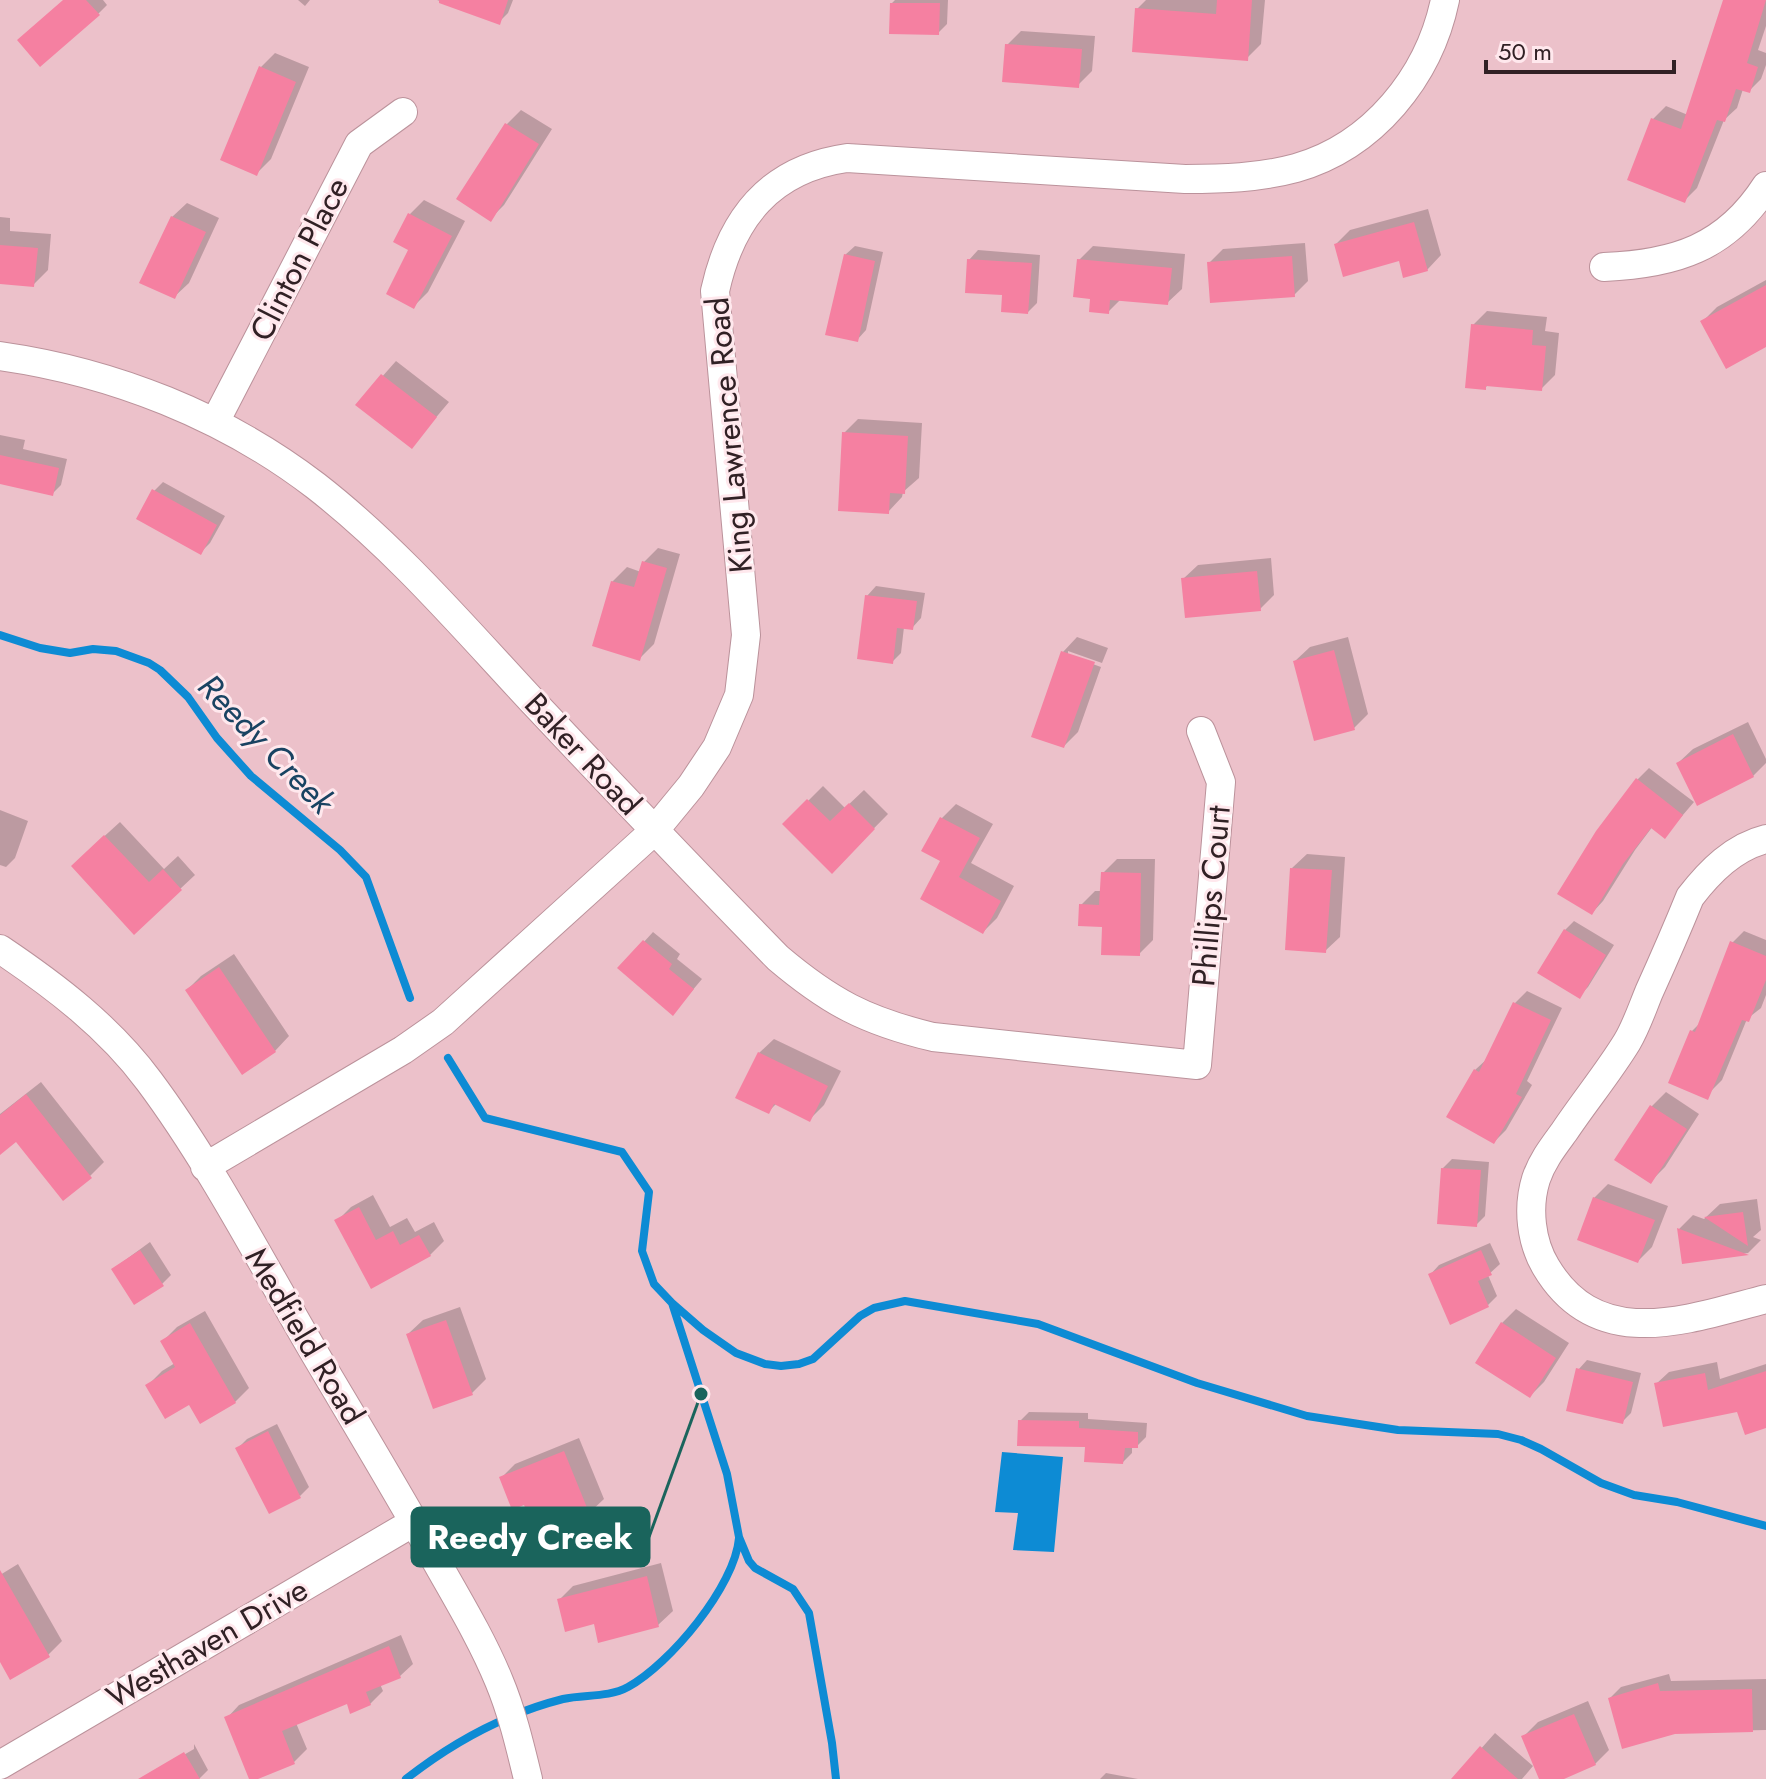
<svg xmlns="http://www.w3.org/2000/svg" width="1766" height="1779" viewBox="0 0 1766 1779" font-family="Jost,sans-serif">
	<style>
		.water { fill: #0d8bd4 }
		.shadow { fill: #0003 }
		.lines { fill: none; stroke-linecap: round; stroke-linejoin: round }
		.stream { stroke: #0d8bd4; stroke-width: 8 }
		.building { fill: #f580a1 }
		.minor-casing { stroke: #bb929b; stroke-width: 30 }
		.minor { stroke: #fff; stroke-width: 28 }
		.labels { text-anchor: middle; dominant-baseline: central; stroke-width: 6; stroke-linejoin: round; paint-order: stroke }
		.street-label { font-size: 32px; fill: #312125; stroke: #ffe8ed }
		.water-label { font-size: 34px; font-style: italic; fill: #194362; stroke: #ffe8ed }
		.leader { fill: none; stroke: #1a645c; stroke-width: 3 }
		.callout-dot { fill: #1a645c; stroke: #ffe8ed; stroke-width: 3 }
		.callout { fill: #1a645c; stroke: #1a645c; stroke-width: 3 }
		.callout-label { font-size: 34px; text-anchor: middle; font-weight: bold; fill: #fff }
	</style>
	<rect width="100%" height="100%" fill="#ecc1ca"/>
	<path class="water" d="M 1002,1452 L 1063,1457 L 1054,1552 L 1013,1550 L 1018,1513 L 995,1512 Z"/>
	<path class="shadow" d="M 65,0 L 103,0 L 107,5 L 98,14 Z
		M 298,0 L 310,0 L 305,6 Z
		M 437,0 L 513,0 L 508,13 L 499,22 Z
		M 895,0 L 948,0 L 947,24 L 938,33 L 892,3 Z
		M 1146,0 L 1265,0 L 1261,44 L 1247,58 L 1137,9 Z
		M 1725,0 L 1766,0 L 1766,26 L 1758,50 L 1766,53 L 1766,65 L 1761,79 L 1749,91 L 1743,89 L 1737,108 L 1724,120 L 1697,188 L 1685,200 L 1653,119 L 1666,106 L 1688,115 Z
		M 1021,31 L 1095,36 L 1092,71 L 1078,85 L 1007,45 Z
		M 275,53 L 309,67 L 271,159 L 257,173 L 261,67 Z
		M 521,110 L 552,129 L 504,205 L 490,219 L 459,199 L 507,124 Z
		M 424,200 L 465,221 L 428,292 L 414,306 L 410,214 Z
		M 187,203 L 219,218 L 189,283 L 174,297 L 172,217 Z
		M 1428,209 L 1441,255 L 1427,270 L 1400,259 L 1336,244 L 1350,230 Z
		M 0,217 L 10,218 L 10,231 L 51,234 L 48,270 L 34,284 L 0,282 Z
		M 1305,243 L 1308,281 L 1294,295 L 1209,263 L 1223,249 Z
		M 855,246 L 883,252 L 866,330 L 857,340 L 845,255 Z
		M 1093,246 L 1185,254 L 1182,289 L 1167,303 L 1121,299 L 1108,312 L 1092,297 L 1079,260 Z
		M 978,250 L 1040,255 L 1037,303 L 1028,312 L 1004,294 L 969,260 Z
		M 1766,280 L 1766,345 L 1703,321 L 1717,307 Z
		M 1487,311 L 1547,317 L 1545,331 L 1559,333 L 1555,375 L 1541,389 L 1489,384 L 1485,388 L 1473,325 Z
		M 396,361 L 449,402 L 412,446 L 358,404 Z
		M 858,419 L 922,423 L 919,478 L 903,492 L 902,497 L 888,512 L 844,433 Z
		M 0,435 L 25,440 L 23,449 L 67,459 L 61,485 L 52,494 L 0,482 Z
		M 163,482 L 225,516 L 210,543 L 201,552 L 154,491 Z
		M 658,548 L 680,554 L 654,644 L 640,658 L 612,582 L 627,567 L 641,572 L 644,562 Z
		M 1271,558 L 1274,595 L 1260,609 L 1183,579 L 1198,565 Z
		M 876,586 L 925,593 L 921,618 L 912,628 L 904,627 L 901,653 L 892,662 L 867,596 Z
		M 1077,637 L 1108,648 L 1102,663 L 1068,651 L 1068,655 L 1101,667 L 1078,732 L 1064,746 L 1034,735 L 1063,652 Z
		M 1348,637 L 1368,714 L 1354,728 L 1295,661 L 1310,647 Z
		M 1748,722 L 1766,759 L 1766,763 L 1753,776 L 1678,763 L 1693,749 Z
		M 1649,768 L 1694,802 L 1665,836 L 1653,826 L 1635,850 L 1603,901 L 1592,913 L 1637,780 Z
		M 823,786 L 845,808 L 864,790 L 888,814 L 832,871 L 785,824 Z
		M 956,804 L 993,824 L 971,863 L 1014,886 L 997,918 L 983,932 L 943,861 L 924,850 L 942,818 Z
		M 0,810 L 28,821 L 15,858 L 6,867 L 0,865 Z
		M 120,822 L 164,869 L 178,856 L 195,875 L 134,932 L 87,852 Z
		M 1307,854 L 1345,857 L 1340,937 L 1325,951 L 1292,868 Z
		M 1117,859 L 1155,859 L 1153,940 L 1139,954 L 1081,905 L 1095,891 L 1102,891 L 1103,873 Z
		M 1574,921 L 1614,945 L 1588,987 L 1579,996 L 1540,972 L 1565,930 Z
		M 1744,931 L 1766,940 L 1766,995 L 1761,1008 L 1747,1019 L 1722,1080 L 1710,1092 L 1692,1031 L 1702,1021 L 1732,943 Z
		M 653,932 L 680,954 L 677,959 L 702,979 L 681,1004 L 620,968 Z
		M 234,954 L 289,1036 L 275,1051 L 243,1072 L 187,990 L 201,976 Z
		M 1527,991 L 1562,1008 L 1527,1081 L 1532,1085 L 1506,1130 L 1494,1142 L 1475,1070 L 1487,1059 L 1515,1003 Z
		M 774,1039 L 841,1071 L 824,1105 L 810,1119 L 777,1103 L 768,1112 L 759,1053 Z
		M 41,1082 L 104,1162 L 90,1176 L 16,1140 L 0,1148 L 0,1114 Z
		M 1666,1092 L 1699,1114 L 1665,1167 L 1651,1181 L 1652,1106 Z
		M 1452,1159 L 1489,1162 L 1485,1216 L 1476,1225 L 1443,1168 Z
		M 1608,1184 L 1668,1206 L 1652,1247 L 1638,1261 L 1594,1198 Z
		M 373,1195 L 390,1227 L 407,1218 L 415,1232 L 434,1222 L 444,1241 L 430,1255 L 372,1286 L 337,1221 L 351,1207 Z
		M 1757,1199 L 1761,1230 L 1753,1237 L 1761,1240 L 1748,1253 L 1684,1262 L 1679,1229 L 1693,1215 L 1704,1219 L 1720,1204 Z
		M 150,1242 L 171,1275 L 162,1284 L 113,1269 Z
		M 1490,1243 L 1500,1264 L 1488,1275 L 1497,1296 L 1488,1305 L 1430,1275 L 1439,1265 Z
		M 460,1307 L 486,1379 L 472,1393 L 408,1334 L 423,1320 Z
		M 1516,1309 L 1569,1343 L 1544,1382 L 1530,1396 L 1502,1323 Z
		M 205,1311 L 249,1388 L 235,1402 L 190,1402 L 148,1385 L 162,1371 L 175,1363 L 163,1341 L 177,1327 Z
		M 1587,1360 L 1641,1373 L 1631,1413 L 1622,1422 L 1578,1370 Z
		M 1717,1362 L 1720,1379 L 1766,1364 L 1766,1426 L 1739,1410 L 1656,1384 L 1669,1372 Z
		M 1029,1412 L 1088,1413 L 1088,1419 L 1147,1423 L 1146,1437 L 1137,1446 L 1132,1446 L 1132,1453 L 1123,1462 L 1088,1445 L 1020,1421 Z
		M 277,1424 L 309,1487 L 300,1496 L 238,1448 L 247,1439 Z
		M 579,1438 L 604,1499 L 589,1513 L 525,1502 L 501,1478 L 515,1464 Z
		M 661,1563 L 673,1611 L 658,1625 L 595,1622 L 559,1600 L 573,1586 Z
		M 18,1564 L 62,1641 L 48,1655 L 0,1658 L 0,1575 Z
		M 401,1635 L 413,1664 L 400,1676 L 380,1684 L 383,1691 L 370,1704 L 348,1702 L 296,1723 L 307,1749 L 294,1762 L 252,1779 L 227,1718 L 239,1705 Z
		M 1669,1674 L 1671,1681 L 1766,1679 L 1766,1730 L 1675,1732 L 1610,1698 L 1621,1687 Z
		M 1588,1701 L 1609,1750 L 1595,1764 L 1559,1779 L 1541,1779 L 1524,1736 L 1538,1722 Z
		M 1495,1733 L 1533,1766 L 1522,1779 L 1454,1779 Z
		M 194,1744 L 208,1770 L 199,1779 L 142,1779 L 194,1749 Z
		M 1106,1773 L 1138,1779 L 1100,1779 Z"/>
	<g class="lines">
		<path class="stream" d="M 0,635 L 40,648 L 70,653 L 93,649 L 116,651 L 149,663 L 160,670 L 188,697 L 217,738 L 251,776 L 340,850 L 366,877 L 410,998
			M 448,1058 L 485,1118 L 622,1152 L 649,1192 L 642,1251 L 654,1284 L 672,1303 L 727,1474 L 739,1537 L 749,1561 L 755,1568 L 793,1589 L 809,1613 L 832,1743 L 836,1779
			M 672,1303 L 703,1330 L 736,1353 L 765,1364 L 781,1366 L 799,1364 L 813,1359 L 860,1316 L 874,1308 L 905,1301 L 1038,1324 L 1197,1383 L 1307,1416 L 1398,1430 L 1498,1434 L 1521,1440 L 1541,1449 L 1601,1483 L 1634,1495 L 1677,1502 L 1766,1526
			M 406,1779 C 453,1742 504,1714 563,1699 C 584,1694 608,1698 628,1687 C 670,1664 735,1586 739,1538"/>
	</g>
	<path class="building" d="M 63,0 L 86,0 L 100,15 L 40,67 L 17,40 Z
		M 439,0 L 508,0 L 500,25 L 439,3 Z
		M 1217,0 L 1252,0 L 1248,61 L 1132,52 L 1135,8 L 1216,14 Z
		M 1723,0 L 1766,0 L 1747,63 L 1758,67 L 1750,93 L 1736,89 L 1725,122 L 1717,120 L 1685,203 L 1627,180 L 1651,118 L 1681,129 Z
		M 890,3 L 940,3 L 939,35 L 889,34 Z
		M 1005,44 L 1082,49 L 1079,88 L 1002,82 Z
		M 259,66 L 296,82 L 257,176 L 220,160 Z
		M 505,123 L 539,144 L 491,222 L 456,199 Z
		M 408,213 L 452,236 L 414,309 L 386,294 L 408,250 L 393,242 Z
		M 171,216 L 206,232 L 175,299 L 139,283 Z
		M 1414,222 L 1428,271 L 1403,278 L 1399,261 L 1343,277 L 1334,244 Z
		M 0,245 L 38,248 L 34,287 L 0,284 Z
		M 844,254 L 875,261 L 858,342 L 825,335 Z
		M 1292,256 L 1295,297 L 1210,303 L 1207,262 Z
		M 967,259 L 1032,263 L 1028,314 L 1001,312 L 1002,295 L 965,293 Z
		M 1077,259 L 1172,268 L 1168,305 L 1110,300 L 1109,314 L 1089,312 L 1090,299 L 1073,297 Z
		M 1766,285 L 1766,347 L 1726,369 L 1700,321 Z
		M 1471,324 L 1533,330 L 1532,345 L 1546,346 L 1542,391 L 1486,386 L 1486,390 L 1465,388 Z
		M 381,374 L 437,417 L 412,449 L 355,405 Z
		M 842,432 L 908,436 L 905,494 L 890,493 L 889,514 L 838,511 Z
		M 0,455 L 59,468 L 53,496 L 0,484 Z
		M 152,489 L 217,525 L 201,555 L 136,519 Z
		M 642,561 L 667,568 L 640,661 L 592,646 L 611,581 L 634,587 Z
		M 1257,571 L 1261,611 L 1185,618 L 1181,578 Z
		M 865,595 L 917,601 L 913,630 L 897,628 L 893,664 L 857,659 Z
		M 1334,650 L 1355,730 L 1314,741 L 1293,661 Z
		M 1061,651 L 1095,662 L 1064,748 L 1031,737 Z
		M 1733,734 L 1754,777 L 1697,806 L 1676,763 Z
		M 1636,778 L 1683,815 L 1665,839 L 1651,828 L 1623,864 L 1592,915 L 1557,894 L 1596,831 Z
		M 807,799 L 830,821 L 849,803 L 875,829 L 832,874 L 782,824 Z
		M 940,817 L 980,838 L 959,877 L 1001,901 L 983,934 L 920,899 L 940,861 L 921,851 Z
		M 104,835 L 149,882 L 163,869 L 182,890 L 134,935 L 71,866 Z
		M 1290,868 L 1332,870 L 1326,953 L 1285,950 Z
		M 1101,872 L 1141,873 L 1140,956 L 1101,955 L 1102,927 L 1078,926 L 1079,904 L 1099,905 Z
		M 1564,929 L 1606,955 L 1580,999 L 1537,973 Z
		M 643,940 L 672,964 L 669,969 L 694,989 L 673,1016 L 617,968 Z
		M 1730,941 L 1766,956 L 1766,980 L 1749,1022 L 1742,1020 L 1708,1100 L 1668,1083 L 1690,1030 L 1695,1032 Z
		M 219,967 L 276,1052 L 242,1075 L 185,990 Z
		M 1513,1002 L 1551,1020 L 1516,1094 L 1522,1097 L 1494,1144 L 1446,1117 L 1474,1069 L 1479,1072 Z
		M 758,1052 L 828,1086 L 810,1122 L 774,1104 L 769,1114 L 735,1098 Z
		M 26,1094 L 92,1178 L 63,1201 L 16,1142 L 0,1155 L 0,1115 Z
		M 1650,1105 L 1687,1129 L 1651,1184 L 1614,1160 Z
		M 1441,1168 L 1481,1170 L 1477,1227 L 1437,1224 Z
		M 1593,1197 L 1655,1220 L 1638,1263 L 1577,1240 Z
		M 359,1207 L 376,1240 L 393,1231 L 400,1245 L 419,1235 L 431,1256 L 371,1289 L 334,1220 Z
		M 1743,1212 L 1748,1246 L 1704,1217 Z
		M 1677,1228 L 1749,1255 L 1682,1264 Z
		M 140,1250 L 164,1286 L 134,1305 L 111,1269 Z
		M 1481,1250 L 1492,1275 L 1478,1281 L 1489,1307 L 1450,1325 L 1428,1274 Z
		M 446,1320 L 473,1395 L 433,1409 L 406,1334 Z
		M 1501,1322 L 1556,1358 L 1530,1398 L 1475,1363 Z
		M 190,1323 L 236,1403 L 200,1424 L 189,1405 L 165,1419 L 145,1385 L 175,1367 L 160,1341 Z
		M 1576,1368 L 1633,1382 L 1623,1424 L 1566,1411 Z
		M 1766,1371 L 1766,1428 L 1745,1435 L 1737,1412 L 1663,1427 L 1654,1383 L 1705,1373 L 1708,1390 Z
		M 1018,1420 L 1079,1421 L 1079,1428 L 1138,1432 L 1138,1448 L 1125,1448 L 1123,1464 L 1084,1462 L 1085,1447 L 1017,1446 Z
		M 268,1431 L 301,1498 L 269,1514 L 235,1448 Z
		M 564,1451 L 590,1515 L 538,1537 L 524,1505 L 512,1510 L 499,1477 Z
		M 0,1570 L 50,1657 L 10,1680 L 0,1662 Z
		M 647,1576 L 659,1627 L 598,1643 L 594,1624 L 565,1632 L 557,1599 Z
		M 389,1646 L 401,1678 L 366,1692 L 371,1705 L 350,1714 L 347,1704 L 282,1731 L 295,1764 L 258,1779 L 249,1779 L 224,1717 Z
		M 1658,1683 L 1660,1691 L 1752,1689 L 1753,1732 L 1675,1734 L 1622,1749 L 1608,1698 Z
		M 1574,1714 L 1596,1765 L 1564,1779 L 1539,1779 L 1521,1736 Z
		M 1480,1746 L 1518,1779 L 1451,1779 Z
		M 184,1752 L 200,1779 L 138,1779 Z"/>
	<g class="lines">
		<defs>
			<path id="minor" d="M 1604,267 C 1675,264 1726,248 1766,186
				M 0,356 C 113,372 225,416 316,486 C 397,549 465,629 535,704 C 615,789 696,874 778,958 C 830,1002 866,1021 933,1037 L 1197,1065 L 1221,782 L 1201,731
				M 215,422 L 359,144 L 403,112
				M 1766,839 C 1734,847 1710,871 1690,897 C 1677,929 1663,961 1649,992 C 1642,1009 1636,1027 1627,1042 C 1608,1073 1584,1102 1564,1132 C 1553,1147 1542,1161 1536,1179 C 1527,1208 1531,1242 1546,1267 C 1598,1354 1688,1319 1766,1299
				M 0,949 C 55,986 109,1027 149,1081 C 211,1164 262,1264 315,1354 C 357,1425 400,1496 440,1568 C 461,1605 483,1642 499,1681 C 512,1712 520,1746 528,1779
				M 205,1167 L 403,1050 L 443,1022 L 654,831 L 691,786 L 717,747 L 739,695 L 746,635 L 715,291 C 731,218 770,169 847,158 L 1185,179 C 1222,179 1259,178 1296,168 C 1373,146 1429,77 1445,0
				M 0,1765 L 414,1522"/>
		</defs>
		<use href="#minor" class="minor-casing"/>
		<use href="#minor" class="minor"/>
	</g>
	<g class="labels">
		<g class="street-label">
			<text transform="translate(299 259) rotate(-63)">Clinton Place</text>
			<text transform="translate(729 435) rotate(-95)">King Lawrence Road</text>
			<text transform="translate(583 754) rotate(47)">Baker Road</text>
			<text transform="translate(1211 896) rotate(-85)">Phillips Court</text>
			<text transform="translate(305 1336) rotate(59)">Medfield Road</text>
			<text transform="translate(207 1643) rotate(-30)">Westhaven Drive</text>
		</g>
		<g class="water-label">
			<text transform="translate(266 744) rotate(46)">Reedy Creek</text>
		</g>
	</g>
	<path class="leader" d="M701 1394L649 1537"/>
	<circle class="callout-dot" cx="701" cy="1394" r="8"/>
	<rect class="callout" x="412" y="1508" width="237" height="58" rx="8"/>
	<g class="callout-label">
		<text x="530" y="1549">Reedy Creek</text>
	</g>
	<path d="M1486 60v12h188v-12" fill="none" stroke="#312125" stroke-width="4"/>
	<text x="1498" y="60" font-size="24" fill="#312125" stroke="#ffe8ed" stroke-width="6" paint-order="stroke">50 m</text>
</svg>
